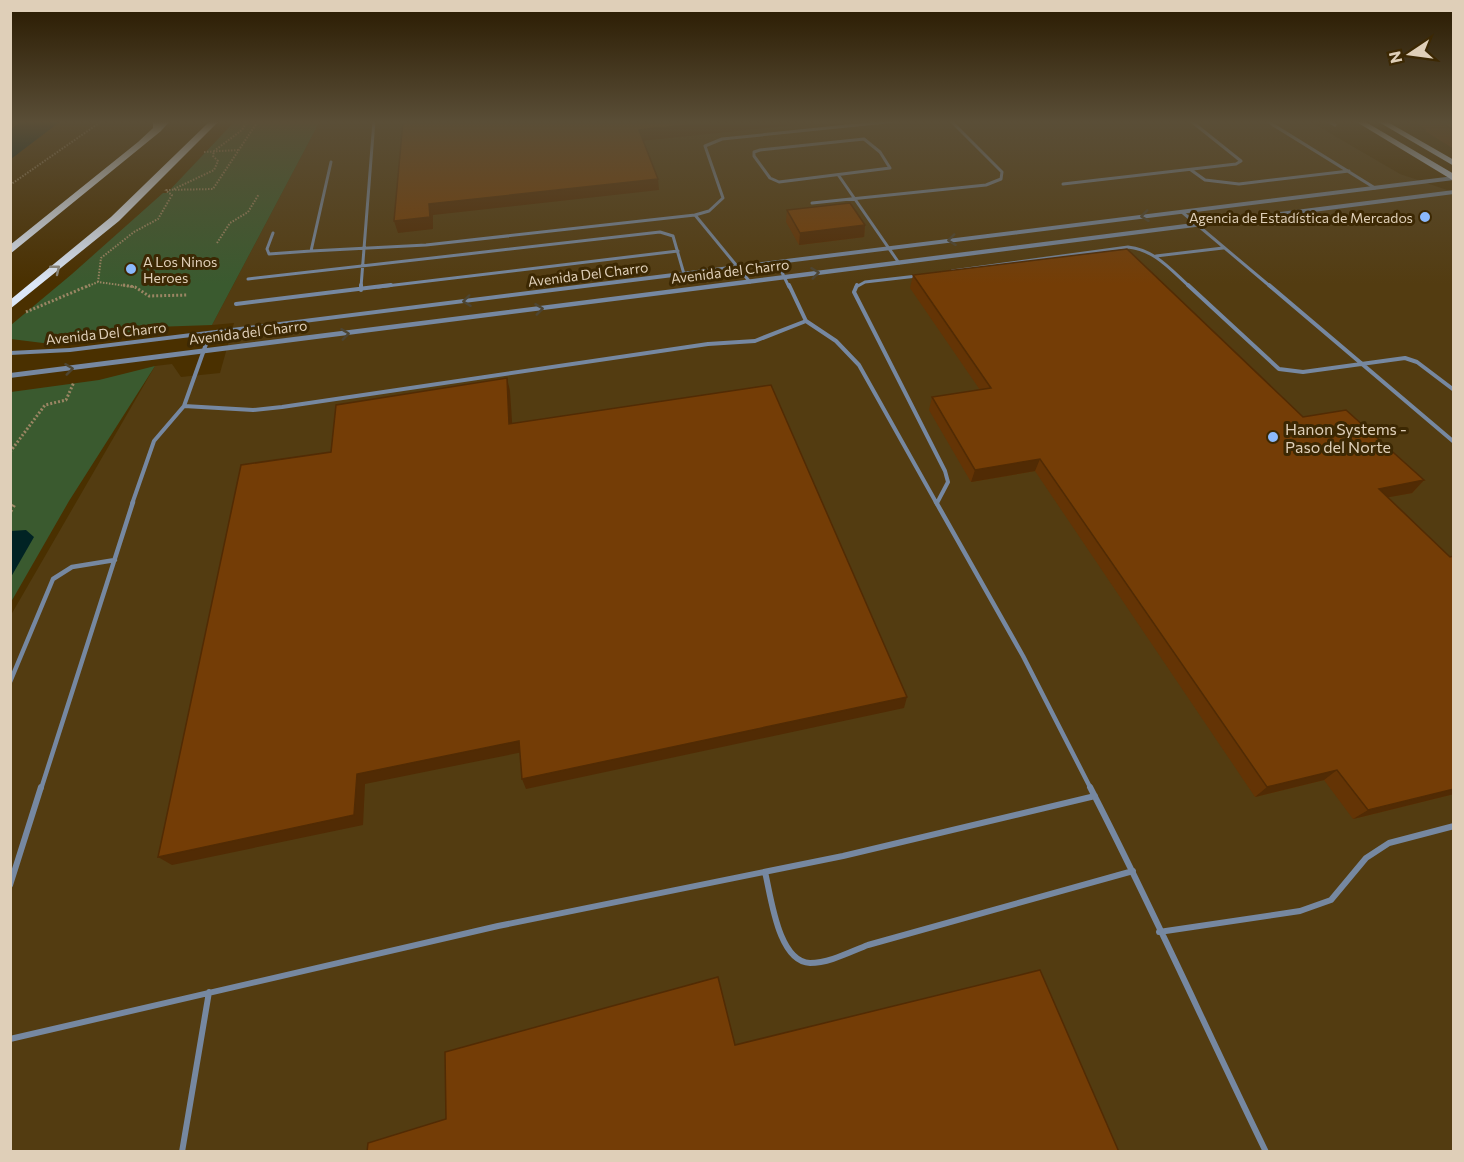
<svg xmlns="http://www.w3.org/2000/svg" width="1464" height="1162" viewBox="0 0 1464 1162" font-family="Commissioner,sans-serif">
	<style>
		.built { fill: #533c11 }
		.green { fill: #3a5a2f }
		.water { fill: #012324 }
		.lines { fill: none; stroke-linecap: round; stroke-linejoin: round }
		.path-far2 { stroke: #9b8664; stroke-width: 2; stroke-dasharray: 1.5 1.5; stroke-linecap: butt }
		.path-far1 { stroke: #9b8664; stroke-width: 3; stroke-dasharray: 2 2; stroke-linecap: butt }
		.path { stroke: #9b8664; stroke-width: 4; stroke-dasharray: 3 3; stroke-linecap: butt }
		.service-far3 { stroke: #7688a1; stroke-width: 3 }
		.service-far2 { stroke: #7688a1; stroke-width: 4 }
		.service-far1 { stroke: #7688a1; stroke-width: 4.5 }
		.service { stroke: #7688a1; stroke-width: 6 }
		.tertiary { fill: #7688a1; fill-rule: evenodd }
		.primary { fill: #c2d8f8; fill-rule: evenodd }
		.trunk { fill: #dce7f7; fill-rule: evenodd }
		.wall { fill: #643405 }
		.shaded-wall { fill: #512b04 }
		.building { fill: #743d06; stroke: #512b04; stroke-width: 1.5 }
		.oneway { stroke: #4d4532 }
		.oneway2 { stroke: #8c887d }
		.poi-dot { fill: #8bb9fc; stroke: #3c2803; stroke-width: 2 }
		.labels { text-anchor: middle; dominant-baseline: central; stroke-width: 6; stroke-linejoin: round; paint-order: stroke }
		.far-poi-label { font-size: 14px; fill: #dfcfb8; stroke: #3c2803; text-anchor: end }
		.far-street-label { font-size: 14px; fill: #dfcfb8; stroke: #3c2803 }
		.poi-label { font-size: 16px; fill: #dfcfb8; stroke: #3c2803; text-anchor: start }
	</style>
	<rect width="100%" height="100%" fill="#4a3000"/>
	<path class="built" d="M 320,121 L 1309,121 L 1400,174 L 1453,192 L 1453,1151 L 11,1152 L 11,615 L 155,366 L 172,364 L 181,377 L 220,373 L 234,323 L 212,325 Z"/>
	<path class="green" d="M 235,121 L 320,121 L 212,325 L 154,327 L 140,332 L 43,343 L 11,339 L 11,325 L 72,274 L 163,193 L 167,193 Z
		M 155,366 L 69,501 L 11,602 L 11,392 L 99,380 Z"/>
	<path class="water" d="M 21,121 L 61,121 L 11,159 L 11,129 Z
		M 26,530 L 34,537 L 11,577 L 11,531 Z"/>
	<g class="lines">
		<path class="path-far2" d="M 204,152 L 238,150
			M 10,185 L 102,121
			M 174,189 L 214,170 L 218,161 L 213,156 L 214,151 L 242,130 L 247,121
			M 166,190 L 213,189 L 258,121
			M 217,243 L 230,223 L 248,212 L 259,194
			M 98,282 L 101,258 L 134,232 L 158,219 L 172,195 L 165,190
			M 86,287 L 98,282 L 134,287"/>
		<path class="path-far1" d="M 123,285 L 135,287 L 149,296 L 187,295
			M 26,312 L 90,285
			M 10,452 L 45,405 L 66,400 L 74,382"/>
		<path class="path" d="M 10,512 L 14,505"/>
		<path class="service-far3" d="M 1267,121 L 1375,188
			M 1327,121 L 1335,125
			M 864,139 L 880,152 L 890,168 L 779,182 L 770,178 L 754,156 L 754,152 L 760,150 Z
			M 331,162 L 311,251 L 426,245 L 695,215
			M 1191,170 L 1205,180 L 1239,184 L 1349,171
			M 839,176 L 899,263
			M 1063,184 L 1236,164 L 1241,161 L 1191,121
			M 812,203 L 986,185 L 1001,179 L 1002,172 L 951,121
			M 1182,212 L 1271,287
			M 273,233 L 267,249 L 269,254 L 311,251
			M 1156,256 L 1223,248
			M 777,262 L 789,287
			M 952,271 L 1128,247 C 1155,250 1170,269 1190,287
			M 248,279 L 660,232 L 673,236 L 684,274
			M 750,282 L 695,215 L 709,211 L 723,198 L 705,146 L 722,139 L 896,121
			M 361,287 L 374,121
			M 378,287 L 678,251
			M 856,287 L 865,282 L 917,276"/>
		<path class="service-far2" d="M 789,285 L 806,321 L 836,341 L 859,365 L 937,504
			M 857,285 L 854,292 L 945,471 L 948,482 L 937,503
			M 1188,285 L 1279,369 L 1303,372 L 1405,358 L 1417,362 L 1454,390
			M 1269,285 L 1454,442
			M 361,290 L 361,285
			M 236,304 L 391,285
			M 184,406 L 253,410 L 282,407 L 708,344 L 755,341 L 806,321
			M 132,504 L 154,441 L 184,406 L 210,333"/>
		<path class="service-far1" d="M 936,502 L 1023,656 L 1091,789
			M 10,682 L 53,579 L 72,567 L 115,560
			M 41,789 L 133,502"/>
		<path class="service" d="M 1090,787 C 1152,907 1207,1031 1266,1152
			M 765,872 C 771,896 778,962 810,963 C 829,963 850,952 868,945 L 1133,871
			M 10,885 L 41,787
			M 1159,932 L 1300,911 L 1331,900 L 1366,858 L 1389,843 L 1454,826
			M 10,1039 L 498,926 L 843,856 L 1095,796
			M 182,1152 L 209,992"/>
		<path class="tertiary" d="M 1454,176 L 1454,180 L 70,352 L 10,355 L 10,351 L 70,348 Z
			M 1454,190 L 1454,194 L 10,378 L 10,373 Z"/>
		<path class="primary" d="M 162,121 L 170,121 L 161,131 L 155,131 L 154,129 Z
			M 1355,121 L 1364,121 L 1454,174 L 1454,181 Z
			M 1377,121 L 1386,121 L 1454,160 L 1454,166 Z"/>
		<path class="trunk" d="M 153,121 L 161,121 L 161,131 L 10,254 L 10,245 L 138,142 L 153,128 Z
			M 210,121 L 219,121 L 119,221 L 10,309 L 10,300 L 111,217 Z"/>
	</g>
	<path class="wall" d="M 1413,121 L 1454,121 L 1454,149 L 1425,131 L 1426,129 Z
		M 787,210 L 865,225 L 864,237 L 799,245 L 786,222 Z
		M 913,275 L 1303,417 L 1424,480 L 1412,493 L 1388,497 L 1450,557 L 1454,556 L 1454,794 L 1353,819 L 1324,780 L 1255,797 L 1035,471 L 971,482 L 929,410 L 932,397 L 980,390 L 910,288 Z"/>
	<path class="shaded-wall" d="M 727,121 L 835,121 L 640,141 L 639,130 Z
		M 658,179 L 659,190 L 433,215 L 433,229 L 398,233 L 394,221 L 429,204 Z
		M 865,225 L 864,237 L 799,245 L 800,233 Z
		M 507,378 L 510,391 L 513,436 L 509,424 Z
		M 1040,459 L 1035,471 L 971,482 L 975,470 Z
		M 1424,480 L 1412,493 L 1368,501 L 1379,489 Z
		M 907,697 L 904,708 L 526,789 L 522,779 Z
		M 519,741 L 523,752 L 365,784 L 363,825 L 172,865 L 158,857 L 357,774 Z
		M 1337,770 L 1324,780 L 1255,797 L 1267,787 Z
		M 1454,789 L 1454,794 L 1353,819 L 1368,810 Z"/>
	<path class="building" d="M 403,121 L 727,121 L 639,130 L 658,179 L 429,204 L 430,217 L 394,221 Z
		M 1438,121 L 1454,121 L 1454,130 Z
		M 850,203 L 865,225 L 800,233 L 787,210 Z
		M 1127,249 L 1303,417 L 1346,410 L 1424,480 L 1379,489 L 1450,557 L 1454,556 L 1454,789 L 1368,810 L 1337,770 L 1267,787 L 1040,459 L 975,470 L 932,397 L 991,388 L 913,275 Z
		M 507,378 L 509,424 L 771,385 L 907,697 L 522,779 L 519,741 L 357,774 L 354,815 L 158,857 L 241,465 L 331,452 L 336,405 Z
		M 1040,970 L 1119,1152 L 367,1152 L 368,1143 L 446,1119 L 445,1052 L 718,977 L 735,1045 Z"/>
	<defs><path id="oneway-chevron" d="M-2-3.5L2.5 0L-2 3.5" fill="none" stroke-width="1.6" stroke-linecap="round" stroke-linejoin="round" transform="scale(1.5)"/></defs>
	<g class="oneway">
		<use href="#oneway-chevron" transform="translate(1145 216) rotate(173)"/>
		<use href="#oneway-chevron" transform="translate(952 240) rotate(173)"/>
		<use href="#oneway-chevron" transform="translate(815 273) rotate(-7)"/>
		<use href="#oneway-chevron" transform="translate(467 301) rotate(173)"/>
		<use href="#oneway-chevron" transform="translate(539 309) rotate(-7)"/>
		<use href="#oneway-chevron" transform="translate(345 334) rotate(-7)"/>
		<use href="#oneway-chevron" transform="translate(69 369) rotate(-7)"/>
	</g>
	<use class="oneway2" href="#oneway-chevron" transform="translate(56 269) rotate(-39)"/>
	<linearGradient id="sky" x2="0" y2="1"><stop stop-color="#291a00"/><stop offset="0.43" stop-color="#5a4e37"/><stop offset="1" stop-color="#5a4e37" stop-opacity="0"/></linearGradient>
	<rect width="1464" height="284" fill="url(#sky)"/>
	<g class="poi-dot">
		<circle cx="1425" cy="217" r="6"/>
		<circle cx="131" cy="269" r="6"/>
		<circle cx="1273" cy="437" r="6"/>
	</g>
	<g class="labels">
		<g class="far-poi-label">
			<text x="1413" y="217">Agencia de Estadística de Mercados</text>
			<text x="143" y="261" text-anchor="start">A Los Ninos<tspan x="143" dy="16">Heroes</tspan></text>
		</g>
		<g class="far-street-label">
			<text transform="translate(730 271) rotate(-7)">Avenida del Charro</text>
			<text transform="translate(588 274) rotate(-7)">Avenida Del Charro</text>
			<text transform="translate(248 332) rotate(-7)">Avenida del Charro</text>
			<text transform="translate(106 333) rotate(-6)">Avenida Del Charro</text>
		</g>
		<g class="poi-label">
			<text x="1285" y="428">Hanon Systems -<tspan x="1285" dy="18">Paso del Norte</tspan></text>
		</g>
	</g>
	<rect width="1464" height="1162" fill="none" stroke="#dfcfb8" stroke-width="24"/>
	<g transform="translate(1410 54) rotate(257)" stroke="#3c2803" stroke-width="4.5" paint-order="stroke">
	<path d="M0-4.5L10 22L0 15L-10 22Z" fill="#dfcfb8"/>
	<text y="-9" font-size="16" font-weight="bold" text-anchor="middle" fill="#dfcfb8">N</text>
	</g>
</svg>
